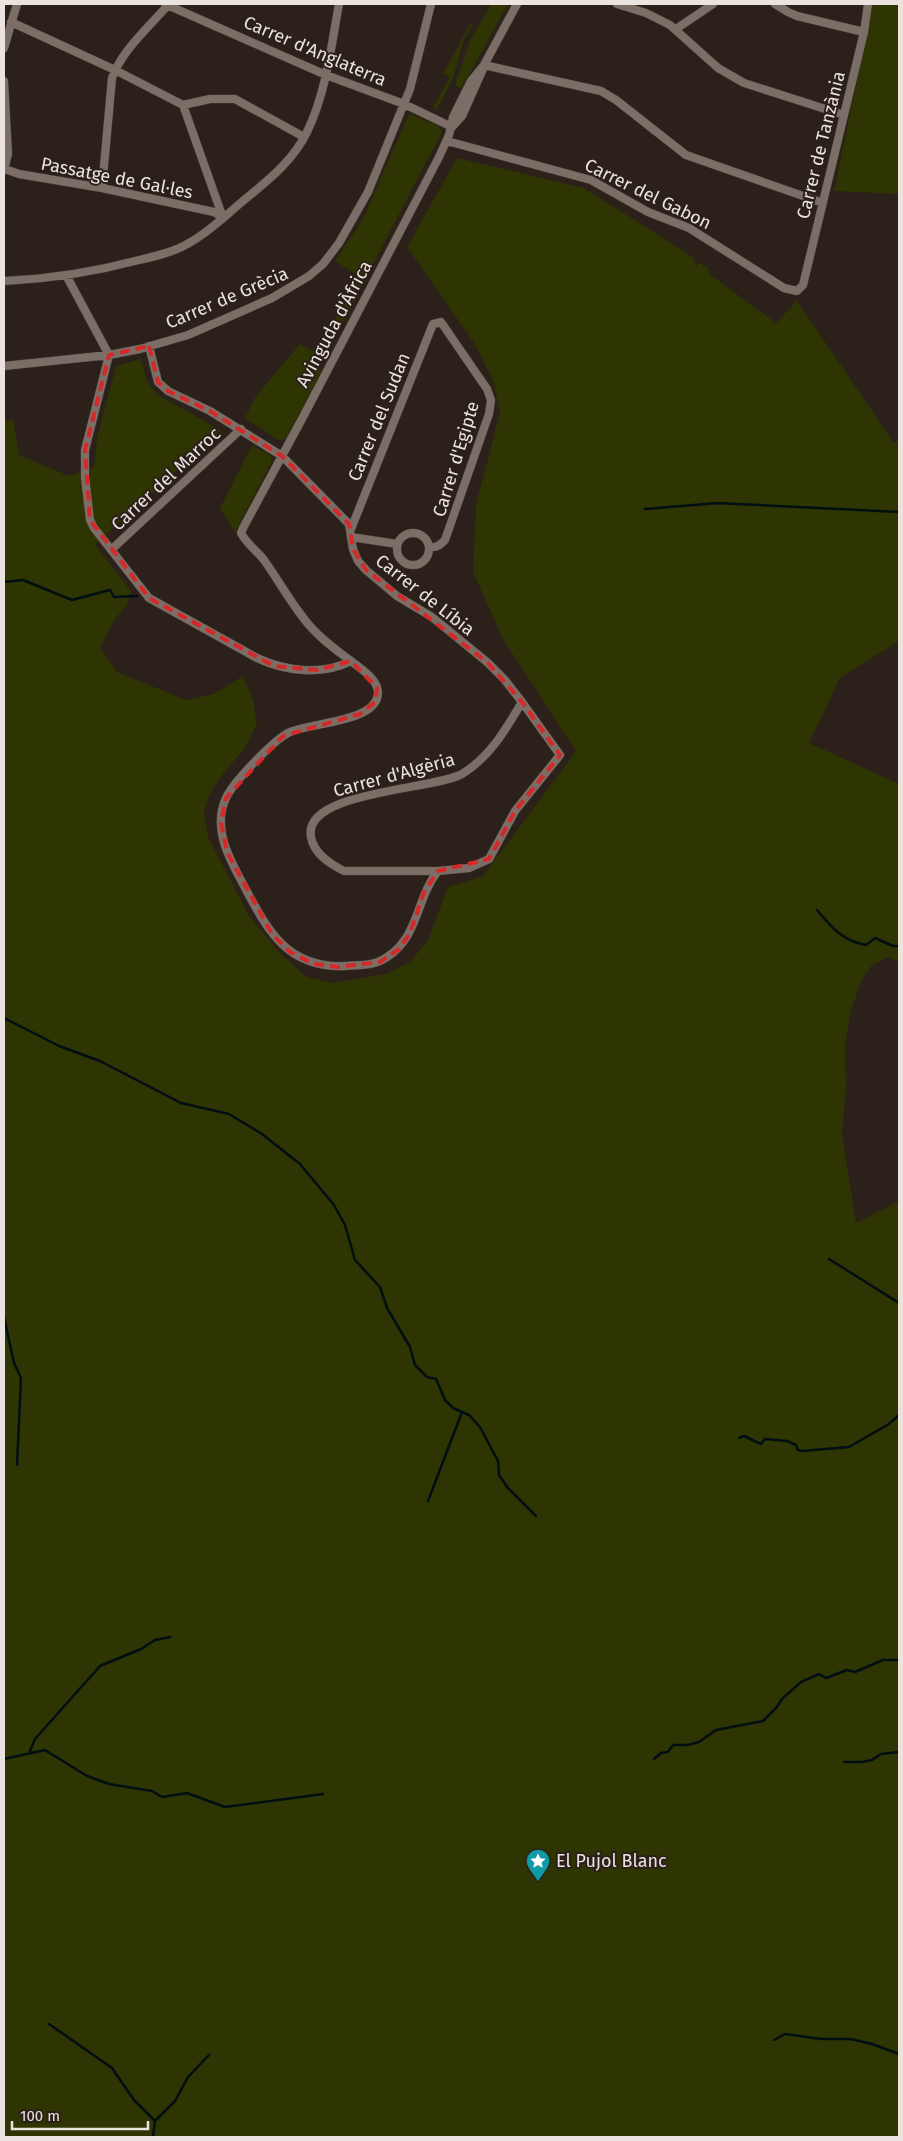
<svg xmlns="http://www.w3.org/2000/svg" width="903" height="2141" viewBox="0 0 903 2141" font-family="'Fira Sans',sans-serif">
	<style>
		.green { fill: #2f3403 }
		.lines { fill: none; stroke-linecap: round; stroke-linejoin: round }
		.stream { stroke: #010e12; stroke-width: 2.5 }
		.minor-casing { stroke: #473e39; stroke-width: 9 }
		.minor { stroke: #7b6e66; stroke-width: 8 }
		.marked { fill: none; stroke: #d62828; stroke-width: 4; stroke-dasharray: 10 6; stroke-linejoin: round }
		.labels { text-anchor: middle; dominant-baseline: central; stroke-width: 4; stroke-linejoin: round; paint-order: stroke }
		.street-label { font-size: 18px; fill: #eae3df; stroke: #2b201a }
		.poi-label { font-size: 18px; fill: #eae3df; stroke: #2b201a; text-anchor: start }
	</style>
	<rect width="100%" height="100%" fill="#2b201a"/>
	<path class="green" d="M 491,4 L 508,4 L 461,89 L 455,85 L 470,41 Z
		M 873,4 L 899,4 L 899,194 L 834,191 Z
		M 470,24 L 473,25 L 463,42 L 453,78 L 437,109 L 433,108 L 450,76 L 443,74 Z
		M 409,114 L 437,125 L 442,132 L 319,368 L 322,370 L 286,439 L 278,440 L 245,418 L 256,396 L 300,344 L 317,353 L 358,276 L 335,261 L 363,219 Z
		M 457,158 L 584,188 L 693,257 L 696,267 L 699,262 L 707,267 L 711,275 L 776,323 L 797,301 L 894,443 L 899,440 L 899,641 L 840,678 L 809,743 L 899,784 L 899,962 L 889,957 L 872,965 L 862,979 L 850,1013 L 845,1046 L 846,1087 L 842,1135 L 856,1223 L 899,1201 L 899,2137 L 4,2137 L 4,421 L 13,420 L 19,455 L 69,476 L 94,467 L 97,438 L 116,366 L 141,359 L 147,381 L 158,395 L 220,430 L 210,442 L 167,479 L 95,545 L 131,591 L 128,604 L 115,619 L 100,648 L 117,672 L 186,700 L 214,694 L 243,676 L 253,700 L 257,724 L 244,749 L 223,774 L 209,795 L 204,813 L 208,837 L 249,916 L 281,954 L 307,977 L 332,983 L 386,974 L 410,962 L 428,940 L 448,887 L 483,876 L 576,751 L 503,639 L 473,572 L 476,505 L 500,412 L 493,381 L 475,344 L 407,247 Z
		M 252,445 L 271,456 L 271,463 L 235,532 L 220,508 Z"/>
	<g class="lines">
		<path class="stream" d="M 645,509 L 718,503 L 899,512
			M 4,582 L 23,580 L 72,600 L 110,590 L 114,597 L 137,596
			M 817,910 C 832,928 843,941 866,945 L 875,938 L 893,946 L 899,946
			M 4,1018 L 59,1046 L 100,1061 L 181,1103 L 229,1114 L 262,1134 L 300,1164 L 334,1205 L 345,1225 L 355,1260 L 380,1287 L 387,1308 L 410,1347 L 415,1365 L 427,1377 L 436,1379 L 445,1400 L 453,1408 L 469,1415 L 480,1427 L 498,1461 L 499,1475 L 507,1487 L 536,1516
			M 829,1259 L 899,1303
			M 4,1317 L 14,1363 L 21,1378 L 17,1465
			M 739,1438 L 744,1436 L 761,1444 L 765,1439 L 787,1441 L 796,1445 L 798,1450 L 802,1451 L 849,1447 L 889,1424 L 899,1415
			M 428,1501 L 462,1412
			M 30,1751 L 35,1739 L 100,1666 L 141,1649 L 155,1640 L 170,1637
			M 4,1759 L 45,1750 L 87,1776 L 109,1784 L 152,1791 L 162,1797 L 187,1793 L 225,1807 L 323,1794
			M 654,1759 L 661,1753 L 668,1752 L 673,1745 L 687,1745 L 699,1742 L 716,1730 L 763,1721 L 777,1707 L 782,1699 L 801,1682 L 819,1674 L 826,1678 L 847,1670 L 855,1672 L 883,1660 L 899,1660
			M 844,1762 L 862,1762 L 872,1760 L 881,1754 L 899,1752
			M 49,2024 L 112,2068 L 134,2100 L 155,2121 L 153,2137
			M 774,2040 L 785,2034 L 821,2039 L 851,2039 L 872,2044 L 899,2054
			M 155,2121 L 175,2101 L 188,2077 L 209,2055"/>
		<defs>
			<path id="minor" d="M 165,4 L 326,75 L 404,104 L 452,127
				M 617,4 L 646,13 L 670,25 L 718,68 L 744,83 L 844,115
				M 775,4 L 788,12 L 797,16 L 864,32
				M 11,22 L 115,70 L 183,105 L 210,99 L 235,99 L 304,137
				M 676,29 L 713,4
				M 4,48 L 17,4
				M 484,65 L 601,91 L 616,100 L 686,155 L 823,203
				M 4,81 L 8,154 L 4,170
				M 183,105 L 223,218
				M 452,127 L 462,116 L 483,69
				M 447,141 L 591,180 L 648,212 L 689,228 L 784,288 L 797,291 L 803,285 L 864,32 L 868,4
				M 5,169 L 19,174 L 102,188 L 214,212 L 223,218
				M 102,188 L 112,78 C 122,50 149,27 168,5
				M 66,275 L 109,355 L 85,450 L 85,477 L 90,520 L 94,528 L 149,598 L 257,658 C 285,671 322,676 351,661
				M 4,281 C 50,279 94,272 139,260 C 156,256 174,252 189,243 C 211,231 229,212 249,196 C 271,178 294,159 307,132 C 326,93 331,47 339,4
				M 149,346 L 158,382 L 168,391 L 210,411 L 282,456 L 349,524 L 353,549 L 358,561 L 366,570 L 397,596 L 432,617 L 487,662 L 504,679 L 522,702 L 560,755 L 515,811 L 489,859 L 469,868 L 438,871 C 416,898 419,937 387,957 C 375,966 360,965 346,966 C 286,969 267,929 243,884 C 229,858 212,828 226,798 C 233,782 273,741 288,733 C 309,722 377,723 378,693 C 378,679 361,669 351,661 C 336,650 321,639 309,625 C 292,605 279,581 264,560 C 257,551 246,543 241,533 L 243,528 C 263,491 283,454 303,417 L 439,157 L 449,135 L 453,117 L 471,81 L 484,65 L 517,4
				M 4,366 L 109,355 L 140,349 L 188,335 L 272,298 L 309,276 L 323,264 L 339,243 L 368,192 L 410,89 L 431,4
				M 351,529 L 433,324 L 441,322 L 487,389 L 491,400 L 489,414 L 445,540 C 440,545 437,548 429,547
				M397 549a16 16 0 1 1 32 0a16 16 0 1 1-32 0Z
				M 351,537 L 397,544
				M 111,550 L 241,429
				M 438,871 L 344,871 C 330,864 314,854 311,837 C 302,791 434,790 462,774 C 490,757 506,729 522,702"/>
		</defs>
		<use href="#minor" class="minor-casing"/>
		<use href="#minor" class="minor"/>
	</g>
	<path class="marked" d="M 149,346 L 158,382 L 168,391 L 210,411 L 282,456 L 349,524 L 353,549 L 366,570 L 487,662 L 522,702 L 560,755 L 515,811 L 489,859 L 438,871 L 424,892 L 410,933 L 399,949 L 380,962 L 337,967 L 314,964 L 290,952 L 272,934 L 227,852 L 221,823 L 226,798 L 283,736 L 360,714 L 375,702 L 377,688 L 351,661 L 317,670 L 274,666 L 149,598 L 90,520 L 85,450 L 109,355 Z"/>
	<defs>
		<symbol id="sight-pin" viewBox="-11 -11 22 30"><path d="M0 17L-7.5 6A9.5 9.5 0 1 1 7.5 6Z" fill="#0f9aa8" stroke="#2b201a"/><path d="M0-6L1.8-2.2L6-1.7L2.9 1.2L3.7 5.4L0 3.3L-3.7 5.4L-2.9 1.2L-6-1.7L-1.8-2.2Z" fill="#fff"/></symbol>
	</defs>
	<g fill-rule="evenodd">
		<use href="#sight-pin" x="524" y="1847" width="28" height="38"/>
	</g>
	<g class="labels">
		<g class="street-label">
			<text transform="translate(315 51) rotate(23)">Carrer d'Anglaterra</text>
			<text transform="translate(821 145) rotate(-76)">Carrer de Tanzània</text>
			<text transform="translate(117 178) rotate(11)">Passatge de Gal·les</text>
			<text transform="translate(648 194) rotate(26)">Carrer del Gabon</text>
			<text transform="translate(227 298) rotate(-23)">Carrer de Grècia</text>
			<text transform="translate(334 324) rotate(-62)">Avinguda d'Àfrica</text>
			<text transform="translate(379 417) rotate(-68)">Carrer del Sudan</text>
			<text transform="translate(456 459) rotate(-73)">Carrer d'Egipte</text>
			<text transform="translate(166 479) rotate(-43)">Carrer del Marroc</text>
			<text transform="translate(425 595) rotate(38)">Carrer de Líbia</text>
			<text transform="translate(394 775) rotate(-15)">Carrer d'Algèria</text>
		</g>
		<g class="poi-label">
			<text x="556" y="1861">El Pujol Blanc</text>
		</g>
	</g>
	<rect width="903" height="2141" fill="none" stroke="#eae3df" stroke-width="10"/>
	<path d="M12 2121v8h136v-8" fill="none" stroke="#eae3df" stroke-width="2.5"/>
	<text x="20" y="2121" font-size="15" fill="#eae3df" stroke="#2b201a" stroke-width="4" paint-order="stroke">100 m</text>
</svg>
